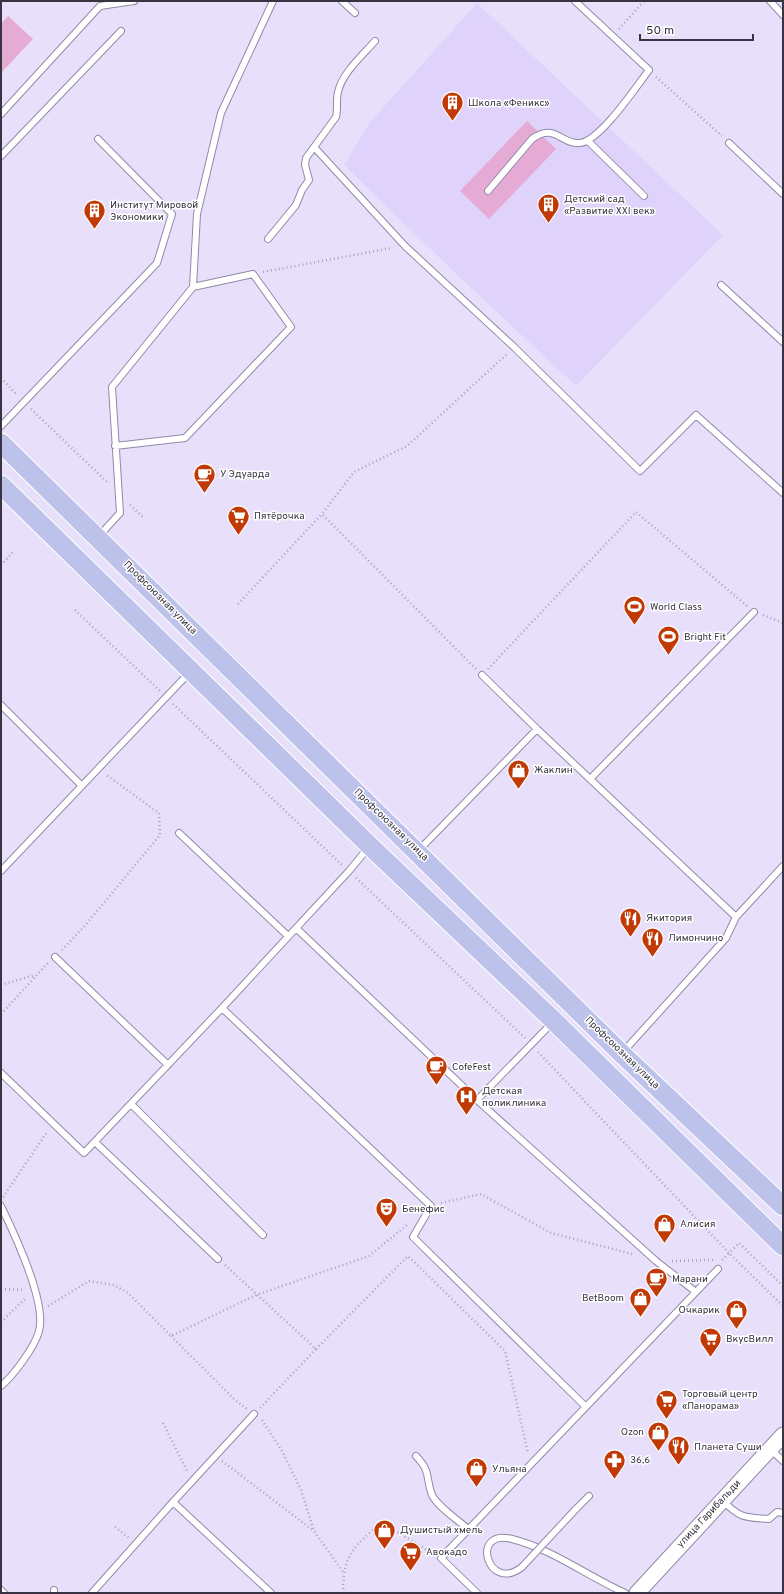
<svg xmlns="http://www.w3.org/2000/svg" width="784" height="1594" viewBox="0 0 784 1594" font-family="Overpass,sans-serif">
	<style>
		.built { fill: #dfd3fc }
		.green { fill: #e6abd4 }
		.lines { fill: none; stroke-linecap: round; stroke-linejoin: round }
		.service-casing { stroke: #9289a8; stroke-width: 8 }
		.tertiary-casing { stroke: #9289a8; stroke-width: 17 }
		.primary-casing { stroke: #fff; stroke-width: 21 }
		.path { stroke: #a9a3b9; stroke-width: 2.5; stroke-dasharray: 1 3; stroke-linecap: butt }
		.service { stroke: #fff; stroke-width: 6 }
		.tertiary { stroke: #fff; stroke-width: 15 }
		.primary { stroke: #bdc2eb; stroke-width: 19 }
		.service-bridge-casing { stroke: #9289a8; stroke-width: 8; stroke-linecap: butt }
		.service-bridge { stroke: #fff; stroke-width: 6 }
		.labels { text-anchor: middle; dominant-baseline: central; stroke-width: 3; stroke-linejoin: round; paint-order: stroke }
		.poi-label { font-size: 10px; fill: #383441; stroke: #fff; text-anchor: start }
		.street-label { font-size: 10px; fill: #383441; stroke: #fff }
	</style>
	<rect width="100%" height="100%" fill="#e8e0fb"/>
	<path class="built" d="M 477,3 L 723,235 L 576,386 L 455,273 L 344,165 L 371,121 Z"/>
	<path class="green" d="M 8,16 L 33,39 L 1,73 L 1,24 Z
		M 527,121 L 556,149 L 489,219 L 460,191 Z"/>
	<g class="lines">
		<defs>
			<path id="service" d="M 342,1 L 355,13
				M 770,1 L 783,15
				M 1,114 L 100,6 L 134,1
				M 588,141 L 644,196
				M 729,143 L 783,194
				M 314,147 L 405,246 L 514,347 L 640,471 L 696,415 L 783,493
				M 1,156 L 121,31
				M 488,191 L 532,139 C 555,122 561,145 580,143 C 600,141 636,87 649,70 L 575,1
				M 268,239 L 296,205 L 302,190 L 309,180 L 305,165 L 306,158 L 336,117 C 338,109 336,100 338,92 C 342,73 363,55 375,41
				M 721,285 L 783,342
				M 1,426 L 157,263 L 172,214 L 98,139
				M 115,446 L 185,438 L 291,327 L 253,274 L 193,287
				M 99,536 L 120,513 L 112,387 L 193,287 L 197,214 L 221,113 L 273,1
				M 482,675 L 537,729
				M 1,705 L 82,786
				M 590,779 L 754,612
				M 179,833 L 288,936
				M 368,848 L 349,871 L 222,1008 L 431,1206 L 413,1237 L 586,1407
				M 418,851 L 537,729 L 736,917
				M 1,871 L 190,672
				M 296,928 L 477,1100 L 656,1261 L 696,1292
				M 55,957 L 168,1065
				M 623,1052 L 726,938 L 736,917 L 783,866
				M 1,1073 L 84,1153 L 222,1008
				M 477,1100 L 553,1022
				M 131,1104 L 263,1235
				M 95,1142 L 218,1259
				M 1,1206 C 14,1233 47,1302 39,1331 C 35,1347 13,1376 1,1386
				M 770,1449 L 783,1461
				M 416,1456 C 432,1473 425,1477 432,1495 C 437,1506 458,1520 468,1529
				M 723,1501 C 741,1519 745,1517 769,1519 L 777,1512 L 783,1513
				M 173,1502 L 271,1593
				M 575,1510 L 589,1496
				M 522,1567 C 488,1594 469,1528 512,1539 C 552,1549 587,1576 625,1593
				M 1,1590 L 4,1593
				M 54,1593 L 54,1590
				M 92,1593 L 173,1502 L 254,1414
				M 477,1593 L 441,1558 L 718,1269"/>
			<path id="tertiary" d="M 637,1593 L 783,1435"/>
			<path id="primary" d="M 1,443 L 622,1054 L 783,1206
				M 1,485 L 370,846 L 554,1021 L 783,1246"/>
		</defs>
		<use href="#service" class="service-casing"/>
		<use href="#tertiary" class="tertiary-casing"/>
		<use href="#primary" class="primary-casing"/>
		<path class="path" d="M 619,29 L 644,1
			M 656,77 L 722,136
			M 263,272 L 392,248
			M 1,378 L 17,395
			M 31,409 L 108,483
			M 130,505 L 143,517
			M 1,565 L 13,552
			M 238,604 L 322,514
			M 75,610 L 160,691
			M 763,615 L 783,623
			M 476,669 L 322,514 L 354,472 L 407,446 L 507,354
			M 488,669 L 636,512 L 747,606
			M 173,704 L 342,865
			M 356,878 L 525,1038
			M 62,950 L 83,928 L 160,835 L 159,813 L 105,774
			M 1,985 L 35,975
			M 1,1014 L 48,963
			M 538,1052 L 729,1253 L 739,1243 L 783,1286
			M 3,1197 L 47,1132
			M 441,1203 L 481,1194 L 551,1233 L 632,1254
			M 722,1260 L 729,1253 L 783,1306
			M 672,1261 L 713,1260
			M 225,1265 L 316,1349 L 260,1408
			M 1,1289 L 24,1290
			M 48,1306 L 89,1281 L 114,1285 L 128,1293 L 171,1336 L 256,1295 L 369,1256 L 407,1225
			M 1,1322 L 27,1297
			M 171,1336 L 235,1400 L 247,1409
			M 316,1349 L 408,1256 L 505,1351 L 528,1453
			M 262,1420 L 282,1451 L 301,1490 L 314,1531 L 343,1572
			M 163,1423 L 187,1471
			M 222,1461 L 314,1531
			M 115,1527 L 129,1538
			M 343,1593 C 343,1553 354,1548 381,1522 L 432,1553"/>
		<use href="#service" class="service"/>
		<use href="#tertiary" class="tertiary"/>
		<use href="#primary" class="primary"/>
		<defs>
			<path id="service-bridge" d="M 522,1567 L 575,1510"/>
		</defs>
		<use href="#service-bridge" class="service-bridge-casing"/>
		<use href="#service-bridge" class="service-bridge"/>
	</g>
	<defs>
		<symbol id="building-pin" viewBox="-11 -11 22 30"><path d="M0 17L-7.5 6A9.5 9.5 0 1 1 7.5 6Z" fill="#c13904" stroke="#fff"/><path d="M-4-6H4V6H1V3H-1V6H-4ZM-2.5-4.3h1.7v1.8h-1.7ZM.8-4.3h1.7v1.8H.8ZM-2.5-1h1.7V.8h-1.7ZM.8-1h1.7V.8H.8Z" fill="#fff"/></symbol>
		<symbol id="cafe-pin" viewBox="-11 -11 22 30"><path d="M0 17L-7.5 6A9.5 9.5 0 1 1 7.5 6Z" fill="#c13904" stroke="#fff"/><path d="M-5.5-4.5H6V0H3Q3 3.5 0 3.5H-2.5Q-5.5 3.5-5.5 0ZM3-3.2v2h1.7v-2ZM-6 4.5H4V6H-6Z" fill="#fff"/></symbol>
		<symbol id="supermarket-pin" viewBox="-11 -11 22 30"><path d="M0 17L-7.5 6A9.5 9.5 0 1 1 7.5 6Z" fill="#c13904" stroke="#fff"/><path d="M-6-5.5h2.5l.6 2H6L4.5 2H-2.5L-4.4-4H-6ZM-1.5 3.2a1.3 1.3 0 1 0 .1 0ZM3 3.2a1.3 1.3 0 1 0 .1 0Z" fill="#fff"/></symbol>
		<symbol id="stadium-pin" viewBox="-11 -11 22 30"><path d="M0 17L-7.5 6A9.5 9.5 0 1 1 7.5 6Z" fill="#c13904" stroke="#fff"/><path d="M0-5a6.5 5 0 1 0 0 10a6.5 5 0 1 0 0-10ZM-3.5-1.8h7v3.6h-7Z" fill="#fff"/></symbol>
		<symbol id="shop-pin" viewBox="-11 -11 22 30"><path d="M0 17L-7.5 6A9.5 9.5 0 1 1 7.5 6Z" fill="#c13904" stroke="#fff"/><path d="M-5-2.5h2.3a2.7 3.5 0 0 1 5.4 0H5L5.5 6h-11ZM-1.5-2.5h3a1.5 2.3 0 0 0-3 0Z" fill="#fff"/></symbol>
		<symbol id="restaurant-pin" viewBox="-11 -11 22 30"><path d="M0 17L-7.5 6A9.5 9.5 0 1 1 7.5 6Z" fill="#c13904" stroke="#fff"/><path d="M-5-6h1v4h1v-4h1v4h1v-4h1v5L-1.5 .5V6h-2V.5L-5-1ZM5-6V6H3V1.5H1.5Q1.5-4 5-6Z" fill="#fff"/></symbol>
		<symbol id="hospital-pin" viewBox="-11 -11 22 30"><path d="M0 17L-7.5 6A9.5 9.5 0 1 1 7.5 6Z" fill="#c13904" stroke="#fff"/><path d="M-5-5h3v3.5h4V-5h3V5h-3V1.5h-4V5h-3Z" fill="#fff"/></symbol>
		<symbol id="theatre-pin" viewBox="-11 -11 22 30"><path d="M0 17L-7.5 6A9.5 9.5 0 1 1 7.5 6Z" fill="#c13904" stroke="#fff"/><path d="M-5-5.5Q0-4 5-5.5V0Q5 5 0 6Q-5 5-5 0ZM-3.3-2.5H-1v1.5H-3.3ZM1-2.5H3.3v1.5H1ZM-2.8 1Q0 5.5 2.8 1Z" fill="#fff"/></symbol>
		<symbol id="pharmacy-pin" viewBox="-11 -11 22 30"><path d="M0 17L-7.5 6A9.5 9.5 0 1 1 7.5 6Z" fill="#c13904" stroke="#fff"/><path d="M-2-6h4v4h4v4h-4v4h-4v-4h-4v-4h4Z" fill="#fff"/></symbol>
	</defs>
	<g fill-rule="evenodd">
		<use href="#building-pin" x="440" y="90" width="25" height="34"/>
		<use href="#building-pin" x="536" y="192" width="25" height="34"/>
		<use href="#building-pin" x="82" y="198" width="25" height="34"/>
		<use href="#cafe-pin" x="192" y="462" width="25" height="34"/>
		<use href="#supermarket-pin" x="226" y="504" width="25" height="34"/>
		<use href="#stadium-pin" x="622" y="594" width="25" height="34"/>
		<use href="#stadium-pin" x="656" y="624" width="25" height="34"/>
		<use href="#shop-pin" x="506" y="758" width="25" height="34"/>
		<use href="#restaurant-pin" x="618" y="906" width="25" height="34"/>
		<use href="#restaurant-pin" x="640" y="926" width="25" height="34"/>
		<use href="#cafe-pin" x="424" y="1054" width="25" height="34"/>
		<use href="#hospital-pin" x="454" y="1084" width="25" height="34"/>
		<use href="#theatre-pin" x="374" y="1196" width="25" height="34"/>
		<use href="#shop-pin" x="652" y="1212" width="25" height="34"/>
		<use href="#cafe-pin" x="644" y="1266" width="25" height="34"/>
		<use href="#shop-pin" x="628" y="1286" width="25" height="34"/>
		<use href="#shop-pin" x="724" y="1298" width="25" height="34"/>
		<use href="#supermarket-pin" x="698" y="1326" width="25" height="34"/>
		<use href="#supermarket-pin" x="654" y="1388" width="25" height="34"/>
		<use href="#shop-pin" x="646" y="1420" width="25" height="34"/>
		<use href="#restaurant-pin" x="666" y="1434" width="25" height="34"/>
		<use href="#pharmacy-pin" x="602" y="1448" width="25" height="34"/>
		<use href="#shop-pin" x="464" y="1456" width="25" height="34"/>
		<use href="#shop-pin" x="372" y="1518" width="25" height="34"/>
		<use href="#supermarket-pin" x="398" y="1540" width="25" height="34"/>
	</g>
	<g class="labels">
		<g class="poi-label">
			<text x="468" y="103">Школа «Феникс»</text>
			<text x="564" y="199">Детский сад<tspan x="564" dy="12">«Развитие XXI век»</tspan></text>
			<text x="110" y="205">Институт Мировой<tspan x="110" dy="12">Экономики</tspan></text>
			<text x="220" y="474">У Эдуарда</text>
			<text x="254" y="516">Пятёрочка</text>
			<text x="650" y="607">World Class</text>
			<text x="684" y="637">Bright Fit</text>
			<text x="534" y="770">Жаклин</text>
			<text x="646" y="918">Якитория</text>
			<text x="668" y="938">Лимончино</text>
			<text x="452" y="1067">CofeFest</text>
			<text x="482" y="1091">Детская<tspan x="482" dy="12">поликлиника</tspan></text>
			<text x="402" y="1209">Бенефис</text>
			<text x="680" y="1224">Алисия</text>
			<text x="672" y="1279">Марани</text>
			<text x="624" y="1298" text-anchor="end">BetBoom</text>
			<text x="720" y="1310" text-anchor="end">Очкарик</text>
			<text x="726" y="1339">ВкусВилл</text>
			<text x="682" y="1394">Торговый центр<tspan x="682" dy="12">«Панорама»</tspan></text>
			<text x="644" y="1432" text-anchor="end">Ozon</text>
			<text x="694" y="1447">Планета Суши</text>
			<text x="630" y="1460">36,6</text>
			<text x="492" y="1469">Ульяна</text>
			<text x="400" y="1530">Душистый хмель</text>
			<text x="426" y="1552">Авокадо</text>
		</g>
		<g class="street-label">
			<text transform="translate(160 598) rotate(45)">Профсоюзная улица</text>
			<text transform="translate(391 825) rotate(44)">Профсоюзная улица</text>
			<text transform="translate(622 1053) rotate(44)">Профсоюзная улица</text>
			<text transform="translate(709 1514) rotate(-47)">улица Гарибальди</text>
		</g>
	</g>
	<rect width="784" height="1594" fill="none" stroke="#383441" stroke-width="4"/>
	<path d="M640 34v6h113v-6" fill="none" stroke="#383441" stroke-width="2"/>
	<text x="646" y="34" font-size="12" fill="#383441" stroke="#ffffff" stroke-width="3" paint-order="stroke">50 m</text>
</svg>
